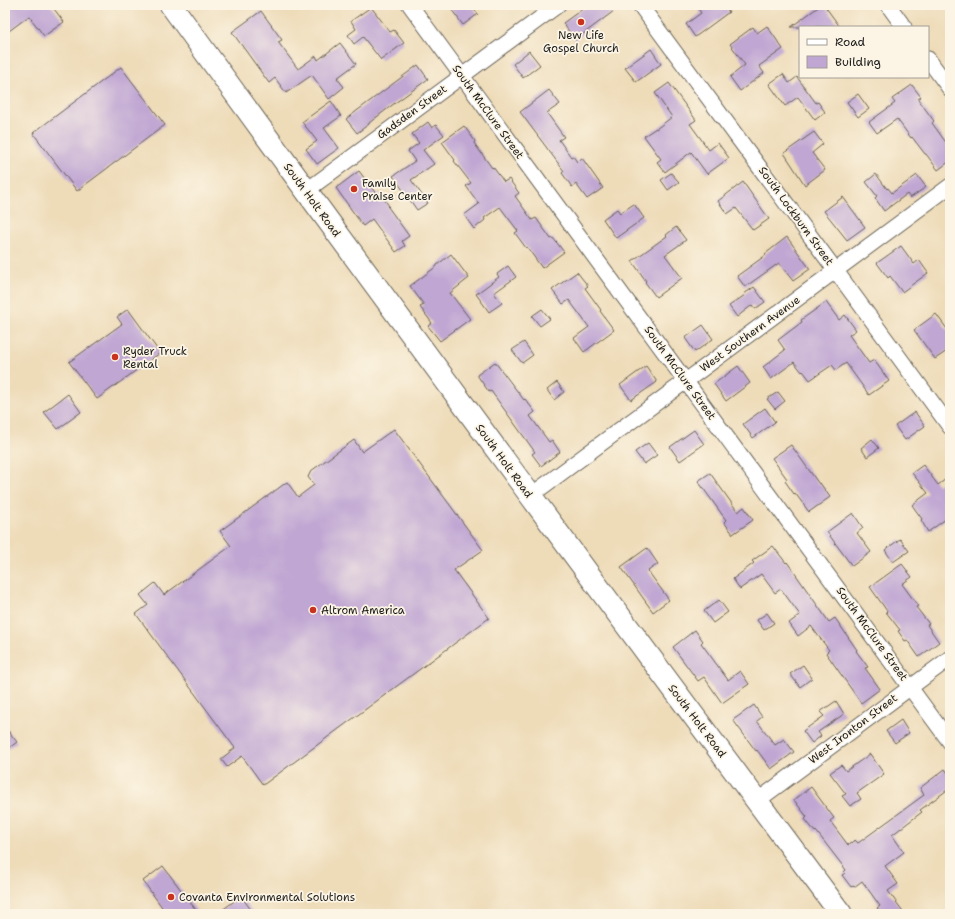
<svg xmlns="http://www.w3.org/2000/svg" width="955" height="919" viewBox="0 0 955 919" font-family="'Shantell Sans',sans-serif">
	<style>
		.building { fill: #bfa6d3 }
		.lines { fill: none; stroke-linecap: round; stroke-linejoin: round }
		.street-casing { stroke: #665f53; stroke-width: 17 }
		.primary-casing { stroke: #665f53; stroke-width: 24 }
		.street { stroke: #fff; stroke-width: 15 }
		.primary { stroke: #fff; stroke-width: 22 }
		.poi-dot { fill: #c8321e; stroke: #fcf5e5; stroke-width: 1.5 }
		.labels { text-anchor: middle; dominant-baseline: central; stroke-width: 3.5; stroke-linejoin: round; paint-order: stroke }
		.poi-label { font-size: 11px; fill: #1c1c1c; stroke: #fcf5e5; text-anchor: start }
		.street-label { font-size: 11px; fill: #1c1c1c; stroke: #fcf5e5 }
	</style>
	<rect width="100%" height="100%" fill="#fcf5e5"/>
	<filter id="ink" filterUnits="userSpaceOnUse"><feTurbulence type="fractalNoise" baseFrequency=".025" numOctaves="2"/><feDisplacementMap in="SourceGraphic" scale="8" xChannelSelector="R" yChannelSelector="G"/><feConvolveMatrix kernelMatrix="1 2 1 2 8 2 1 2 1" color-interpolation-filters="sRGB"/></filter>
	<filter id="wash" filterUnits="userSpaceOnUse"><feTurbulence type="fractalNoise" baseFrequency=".012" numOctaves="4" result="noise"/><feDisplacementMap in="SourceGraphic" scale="16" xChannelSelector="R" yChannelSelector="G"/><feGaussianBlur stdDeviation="0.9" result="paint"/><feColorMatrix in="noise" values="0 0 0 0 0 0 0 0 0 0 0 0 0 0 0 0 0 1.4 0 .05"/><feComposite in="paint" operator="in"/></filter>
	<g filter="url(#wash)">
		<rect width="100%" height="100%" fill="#eedcb9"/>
		<g id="blocks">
			<path class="building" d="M 5,5 L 51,5 L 64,22 L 44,36 L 29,16 L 5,34 Z
				M 448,5 L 471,5 L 478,14 L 463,25 Z
				M 588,5 L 622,5 L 575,40 L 563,23 Z
				M 696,5 L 724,5 L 729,12 L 695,37 L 686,24 L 701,13 Z
				M 821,5 L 824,5 L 840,27 L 791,27 Z
				M 371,7 L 390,32 L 394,30 L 404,43 L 381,60 L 363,37 L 354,44 L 348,35 L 356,29 L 351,21 Z
				M 261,11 L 282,40 L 278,42 L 298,69 L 316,56 L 318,60 L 340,43 L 356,64 L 337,78 L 344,87 L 329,99 L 312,75 L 286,93 L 275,78 L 269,83 L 232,32 Z
				M 767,26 L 783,49 L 759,66 L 764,73 L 740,91 L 730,77 L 745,65 L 730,44 L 753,27 L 757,33 Z
				M 651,49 L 661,64 L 636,82 L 625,68 Z
				M 529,51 L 540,65 L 523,78 L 513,64 Z
				M 418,65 L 428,79 L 391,106 L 369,123 L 369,124 L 357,133 L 346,119 Z
				M 121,67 L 165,125 L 77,191 L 33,133 Z
				M 783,74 L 789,83 L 797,77 L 816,103 L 818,102 L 825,112 L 815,120 L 798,97 L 785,106 L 769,84 Z
				M 669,83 L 696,120 L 690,124 L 709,150 L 718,143 L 729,158 L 707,174 L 691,152 L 665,172 L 657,162 L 661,159 L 644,136 L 656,128 L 656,129 L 672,117 L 655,93 Z
				M 912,85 L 921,97 L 918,99 L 934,121 L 932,123 L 950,148 L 950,161 L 938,170 L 926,154 L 925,154 L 912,137 L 911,138 L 897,119 L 877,133 L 869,122 L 895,103 L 892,99 Z
				M 549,90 L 560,104 L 547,113 L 564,137 L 559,140 L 571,157 L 573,156 L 577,162 L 582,158 L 603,188 L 587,199 L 576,184 L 572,187 L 562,173 L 564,171 L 520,112 Z
				M 858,94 L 869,109 L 858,117 L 847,102 Z
				M 331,101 L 341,116 L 324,128 L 339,148 L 317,164 L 306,149 L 317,141 L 302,122 Z
				M 428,122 L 432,128 L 436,125 L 444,135 L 423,150 L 434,164 L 411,180 L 428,203 L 417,210 L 393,176 L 415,161 L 408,151 L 419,143 L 412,134 Z
				M 464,126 L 475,141 L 474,143 L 492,168 L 493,167 L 504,182 L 509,179 L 519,193 L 515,196 L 532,220 L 536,218 L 551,239 L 553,238 L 564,252 L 542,268 L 527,247 L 526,248 L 515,233 L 518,231 L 500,207 L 484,218 L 485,220 L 474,229 L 464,215 L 479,204 L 466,186 L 471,183 L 454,161 L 455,160 L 442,142 Z
				M 814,132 L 823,144 L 812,153 L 825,170 L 805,185 L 784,153 Z
				M 359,171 L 377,195 L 380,193 L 389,206 L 388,207 L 409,236 L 402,241 L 405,246 L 396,252 L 372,219 L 363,226 L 336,188 Z
				M 671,173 L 679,182 L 668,190 L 661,180 Z
				M 876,174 L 887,189 L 888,188 L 892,193 L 917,175 L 926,187 L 910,198 L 907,194 L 884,211 L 875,198 L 877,196 L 866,182 Z
				M 743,182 L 769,219 L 753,230 L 736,208 L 727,214 L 718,201 Z
				M 843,197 L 865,227 L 847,240 L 824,211 Z
				M 634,204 L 644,218 L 616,238 L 603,219 L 617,209 L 620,213 Z
				M 676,227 L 686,240 L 665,255 L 682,278 L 656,297 L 645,282 L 646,281 L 632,261 L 667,236 L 666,235 Z
				M 787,237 L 810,269 L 793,281 L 779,263 L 745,287 L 737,276 L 766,255 L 765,254 Z
				M 901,246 L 914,264 L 919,260 L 928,273 L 902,292 L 890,276 L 888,278 L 877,263 Z
				M 451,254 L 469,278 L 450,293 L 470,319 L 440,341 L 428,326 L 432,323 L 420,307 L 424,305 L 410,286 L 437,266 L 437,265 Z
				M 508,266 L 516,277 L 494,293 L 502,303 L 489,312 L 476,294 L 499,277 L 497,274 Z
				M 577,272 L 588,286 L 585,288 L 601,310 L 600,311 L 614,330 L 584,352 L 574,338 L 589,327 L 569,300 L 563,304 L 552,290 Z
				M 754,287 L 765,302 L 755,309 L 752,305 L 737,317 L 729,306 L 745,295 L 744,294 Z
				M 826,302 L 839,320 L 845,315 L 856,330 L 849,335 L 869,363 L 874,360 L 889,381 L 869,395 L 846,363 L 836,370 L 832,365 L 810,380 L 803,371 L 802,372 L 794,362 L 771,379 L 763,367 L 785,350 L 778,340 L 802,322 L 801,320 Z
				M 128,309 L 160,353 L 97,399 L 69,362 L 122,324 L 117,317 Z
				M 542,309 L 550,319 L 540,326 L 532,316 Z
				M 936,314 L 950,333 L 950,349 L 935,359 L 914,330 Z
				M 703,325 L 713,339 L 695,352 L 685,338 Z
				M 524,342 L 533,355 L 522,363 L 512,350 Z
				M 495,362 L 524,400 L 525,399 L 535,412 L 530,416 L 549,442 L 552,440 L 560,452 L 541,466 L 532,454 L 535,452 L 491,391 L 489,392 L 477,375 Z
				M 646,366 L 657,382 L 631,400 L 620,385 Z
				M 738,366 L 750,383 L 726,401 L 714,384 Z
				M 557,382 L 564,392 L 554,400 L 547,390 Z
				M 778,392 L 785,401 L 775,409 L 767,399 Z
				M 68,394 L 81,412 L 58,429 L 44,412 Z
				M 765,408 L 775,422 L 753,438 L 743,424 Z
				M 915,412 L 925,426 L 905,440 L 895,426 Z
				M 394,429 L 483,550 L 454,570 L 489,618 L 263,785 L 242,756 L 227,767 L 221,759 L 235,748 L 136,614 L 148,605 L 140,595 L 155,583 L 164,595 L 231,546 L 220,531 L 287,482 L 298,497 L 314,485 L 308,477 L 311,471 L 354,440 L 362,452 Z
				M 694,430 L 704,444 L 680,461 L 670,447 Z
				M 872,439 L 879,448 L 867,457 L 861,448 Z
				M 648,443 L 657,455 L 644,464 L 635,452 Z
				M 791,445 L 819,484 L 820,483 L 830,497 L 809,512 L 795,493 L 794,494 L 785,481 L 787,479 L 772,458 Z
				M 923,465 L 938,485 L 950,476 L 950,516 L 928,532 L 921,520 L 922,519 L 912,505 L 928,493 L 912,473 Z
				M 710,473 L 738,512 L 744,507 L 753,520 L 733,534 L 724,522 L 726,520 L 698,481 Z
				M 853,513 L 863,528 L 857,533 L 871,552 L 852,566 L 827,532 Z
				M 900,539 L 909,551 L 893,562 L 885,550 Z
				M 773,546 L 786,563 L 787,562 L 829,622 L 835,618 L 857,650 L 856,651 L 868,667 L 865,668 L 880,689 L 861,703 L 826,653 L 829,650 L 811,626 L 798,636 L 789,623 L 800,615 L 781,589 L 775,593 L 761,574 L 740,589 L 733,579 L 754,563 L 752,561 Z
				M 647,548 L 658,564 L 648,571 L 669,600 L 653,612 L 621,567 Z
				M 902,564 L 912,577 L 902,584 L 918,606 L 916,607 L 929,624 L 927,625 L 939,642 L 919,657 L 907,640 L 905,641 L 898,631 L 900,630 L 886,612 L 887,611 L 870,587 Z
				M 719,600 L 728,612 L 713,623 L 704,611 Z
				M 767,613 L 774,623 L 764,630 L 757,620 Z
				M 695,630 L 703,641 L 701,643 L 728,680 L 740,671 L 749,684 L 722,703 L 704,677 L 698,681 L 673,647 Z
				M 803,665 L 812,678 L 800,687 L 790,674 Z
				M 836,701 L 844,714 L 818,732 L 821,736 L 812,743 L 803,731 L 824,716 L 820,712 Z
				M 754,705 L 762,717 L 757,721 L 775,745 L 784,739 L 794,752 L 771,769 L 757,750 L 756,751 L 733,720 Z
				M 901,720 L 909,733 L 895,743 L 886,731 Z
				M 5,727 L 17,742 L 5,751 Z
				M 870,754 L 884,774 L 857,793 L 861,799 L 850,806 L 842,796 L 846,794 L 830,773 L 841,765 L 846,771 Z
				M 945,769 L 950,776 L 950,788 L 920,810 L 922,812 L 892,835 L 904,852 L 885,866 L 898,884 L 888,891 L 905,914 L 882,914 L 877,908 L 880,906 L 862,881 L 854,887 L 853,886 L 851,887 L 842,875 L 845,873 L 844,872 L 846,870 L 816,831 L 815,832 L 805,819 L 807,817 L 794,800 L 811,787 L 834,818 L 830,821 L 848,845 L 855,840 L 858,843 L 924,795 L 920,788 Z
				M 163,866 L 199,914 L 167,914 L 143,881 Z
				M 241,896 L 254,914 L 217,914 Z"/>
		</g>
	</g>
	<g filter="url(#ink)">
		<use href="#blocks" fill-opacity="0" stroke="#665f53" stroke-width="1"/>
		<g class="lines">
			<defs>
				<path id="street" d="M 410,5 L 950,742
					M 640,5 L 836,271 L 950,427
					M 888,5 L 904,27
					M 928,59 L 950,89
					M 306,191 L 558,5
					M 530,496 L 950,186
					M 757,801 L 950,658"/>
				<path id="primary" d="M 171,5 C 392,310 616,612 841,914"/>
			</defs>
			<use href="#street" class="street-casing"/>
			<use href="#primary" class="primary-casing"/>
			<use href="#street" class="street"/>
			<use href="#primary" class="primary"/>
		</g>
	</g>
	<g class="poi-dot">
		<circle cx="581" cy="22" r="4"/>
		<circle cx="354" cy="189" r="4"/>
		<circle cx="115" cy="357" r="4"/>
		<circle cx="313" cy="610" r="4"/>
		<circle cx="171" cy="897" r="4"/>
	</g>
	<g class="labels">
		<g class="poi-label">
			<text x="581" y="35" text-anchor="middle">New Life<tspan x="581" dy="13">Gospel Church</tspan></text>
			<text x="362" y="183">Family<tspan x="362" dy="13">Praise Center</tspan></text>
			<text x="123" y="351">Ryder Truck<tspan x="123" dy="13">Rental</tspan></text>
			<text x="321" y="610">Altrom America</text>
			<text x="179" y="897">Covanta Environmental Solutions</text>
		</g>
		<g class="street-label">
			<text transform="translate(412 112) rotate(-36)">Gadsden Street</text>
			<text transform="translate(488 112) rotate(54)">South McClure Street</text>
			<text transform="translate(312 200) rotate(54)">South Holt Road</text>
			<text transform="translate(796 216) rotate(54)">South Lockburn Street</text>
			<text transform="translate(750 334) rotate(-36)">West Southern Avenue</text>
			<text transform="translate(680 373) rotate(54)">South McClure Street</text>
			<text transform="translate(504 461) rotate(54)">South Holt Road</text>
			<text transform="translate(872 634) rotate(54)">South McClure Street</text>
			<text transform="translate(697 721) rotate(53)">South Holt Road</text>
			<text transform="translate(853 729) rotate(-37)">West Ironton Street</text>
		</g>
	</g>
	<rect width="955" height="919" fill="none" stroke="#fcf5e5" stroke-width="20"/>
	<rect x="799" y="26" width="130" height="52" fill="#fcf5e5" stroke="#a29e95"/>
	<rect x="807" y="39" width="20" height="6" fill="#ffffff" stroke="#a29e95"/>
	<text x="835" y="46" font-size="12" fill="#1c1c1c">Road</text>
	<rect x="807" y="56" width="20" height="12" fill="#bfa6d3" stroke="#a29e95"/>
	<text x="835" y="66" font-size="12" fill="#1c1c1c">Building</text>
</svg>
